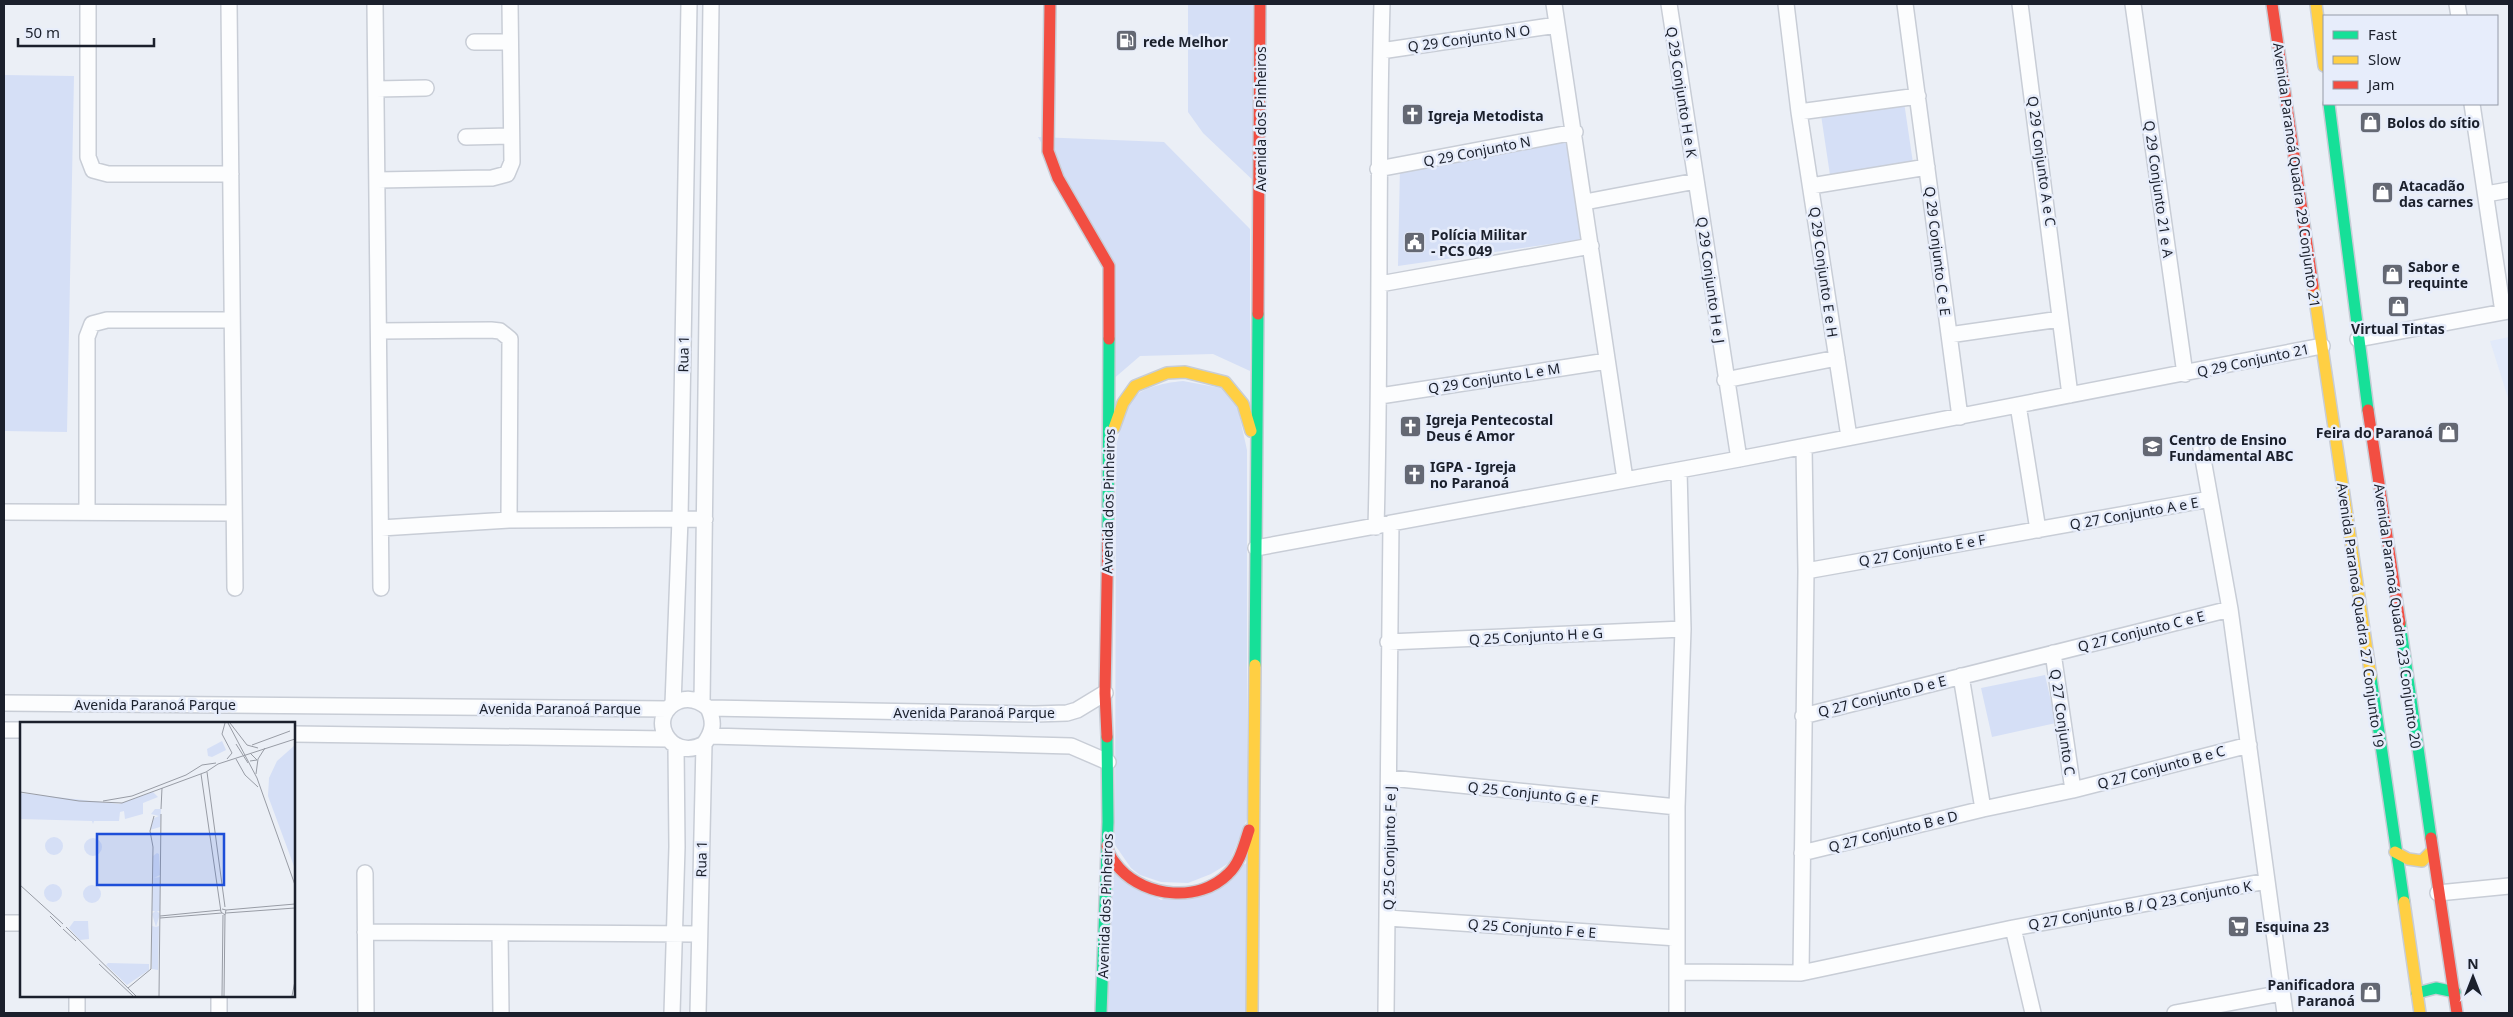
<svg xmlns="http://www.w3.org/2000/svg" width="2513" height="1017" viewBox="0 0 2513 1017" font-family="'Noto Sans',sans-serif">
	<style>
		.built { fill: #e2eafa }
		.green { fill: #d5dff6 }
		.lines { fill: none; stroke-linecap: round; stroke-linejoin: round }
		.street-casing { stroke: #c8cdd6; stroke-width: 18 }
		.fast-casing { stroke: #c8cdd6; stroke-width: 14 }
		.slow-casing { stroke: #c8cdd6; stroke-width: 14 }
		.jam-casing { stroke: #c8cdd6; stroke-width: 14 }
		.street { stroke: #fcfdfe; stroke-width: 15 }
		.fast { stroke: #16e098; stroke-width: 11 }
		.slow { stroke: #ffcf43; stroke-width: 11 }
		.jam { stroke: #f24e42; stroke-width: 11 }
		.labels { text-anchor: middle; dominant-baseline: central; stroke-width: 5; stroke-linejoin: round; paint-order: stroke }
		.street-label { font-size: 14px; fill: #1b202c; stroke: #e7edfb }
		.poi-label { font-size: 14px; font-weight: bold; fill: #1b202c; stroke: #e7edfb; text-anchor: start }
		.inset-road { fill: none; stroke: #989ca5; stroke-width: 1 }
		.view { fill: #1d4ed8; fill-opacity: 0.15; stroke: #1d4ed8; stroke-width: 2.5 }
		.inset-edge { fill: none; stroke: #1b202c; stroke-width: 2.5 }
	</style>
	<rect width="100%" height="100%" fill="#ebeff6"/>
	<path class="built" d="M 2509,337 L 2509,401 L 2490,341 Z"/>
	<path class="green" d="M 1188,4 L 1260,4 L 1259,186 L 1203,133 L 1188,112 Z
		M 4,75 L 74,76 L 67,432 L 4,431 Z
		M 1904,102 L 1913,163 L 1830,175 L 1821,115 Z
		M 1038,137 L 1164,142 L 1250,229 L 1250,371 L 1213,354 L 1140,356 L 1111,381 L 1116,275 Z
		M 1570,137 L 1585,239 L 1398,266 L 1400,166 Z
		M 1183,381 L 1221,388 L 1238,409 L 1247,450 L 1247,819 L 1229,863 L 1211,874 L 1188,883 L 1161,882 L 1140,875 L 1131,868 L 1115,845 L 1116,445 C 1121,430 1125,405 1138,394 C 1147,386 1171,382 1183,381 Z
		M 2045,675 L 2056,723 L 1992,737 L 1981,688 Z
		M 1247,863 L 1247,1013 L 1108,1013 L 1110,866 L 1161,900 Z"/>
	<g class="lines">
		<defs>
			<path id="street" d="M 88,4 L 88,157 L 93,170 L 108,174 L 231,174
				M 229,4 L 235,588
				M 375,4 L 381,588
				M 1554,4 L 1625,479
				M 1669,4 L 1739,459
				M 1786,4 L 1799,112 L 1849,437
				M 1905,4 L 1960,417
				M 2020,4 L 2070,395
				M 2133,4 L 2185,374
				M 2457,4 L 2459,16
				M 474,42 L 510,42
				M 1381,51 L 1557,25
				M 376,89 L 426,88
				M 2472,104 L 2503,312
				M 1799,112 L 1918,96
				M 466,137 L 511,136
				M 1378,169 L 1575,132
				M 377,180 L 492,178 L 507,174 L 512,162 L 510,4
				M 1811,186 L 1927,167
				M 2486,194 L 2509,190
				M 1585,202 L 1696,181
				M 1380,284 L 1591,246
				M 379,331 L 491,330 L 500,331 L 510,339 L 509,520
				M 1949,335 L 2060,319
				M 2358,339 L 2509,311
				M 1725,380 L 1837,358
				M 1380,396 L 1607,361
				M 2018,405 L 2038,530
				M 2201,448 L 2230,609 L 2285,1013
				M 4,512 L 234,513
				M 87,512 L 87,337 L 92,324 L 107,320 L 232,320
				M 1376,527 C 1381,352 1377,178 1382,4
				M 381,528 L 509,520 L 705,519
				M 1256,548 L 1739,459 L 2322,346
				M 1806,571 L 2210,499
				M 1388,642 L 1683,629
				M 2053,653 L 2073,790
				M 1961,676 L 1983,809
				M 4,703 L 668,709
				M 702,703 L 711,4
				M 673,704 L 680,519 L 689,4
				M 1803,716 L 2230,609
				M 4,730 L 21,730
				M 294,734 L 668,739
				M 710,736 L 1071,746 L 1108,762
				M 704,744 C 669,763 645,715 679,701 C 690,697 700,701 708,708 L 1035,714 L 1067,713 L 1077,710 L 1105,693
				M 1390,778 L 1677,807
				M 1802,853 L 1983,809 L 2073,790 L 2249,745
				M 365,873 L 366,1013
				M 2438,893 L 2509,886
				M 1388,918 L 1677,938
				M 4,923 L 21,923
				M 2013,928 L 2033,1013
				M 365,932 L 699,934
				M 500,933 L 501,1013
				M 1677,972 L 1801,973 L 2013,928 L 2267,881
				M 1801,973 L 1806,571 L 1804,447
				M 77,996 L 77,1013
				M 219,996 L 219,1013
				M 672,1013 L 677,847 L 676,746
				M 698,1013 L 704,744 C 713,732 715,722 708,708
				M 1386,1013 L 1391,523
				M 1677,1013 L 1677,807 L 1683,629 L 1679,470
				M 2175,1013 L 2282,993"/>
			<path id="fast" d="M 2329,104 L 2368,410
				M 1108,531 L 1109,339
				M 2400,623 L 2431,838
				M 1255,665 L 1258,314
				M 2371,677 L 2404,902
				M 2417,993 L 2436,988 L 2455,992
				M 1101,1013 L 1108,822 L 1107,737"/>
			<path id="slow" d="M 2316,4 L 2324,66
				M 2313,286 L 2371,677
				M 1114,428 L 1123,403 L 1135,386 L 1167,373 L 1185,372 L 1225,382 L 1243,404 L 1251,431
				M 2395,852 L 2408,859 L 2422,861 L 2432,851
				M 2404,902 L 2420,1013
				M 1252,1013 L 1255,665"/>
			<path id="jam" d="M 1050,4 L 1048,151 L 1058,178 L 1109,266 L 1109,339
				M 2272,4 L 2313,286
				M 1258,314 L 1260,4
				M 2368,410 L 2400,623
				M 1107,737 L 1105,693 L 1108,531
				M 2431,838 L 2457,1013
				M 1107,846 C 1108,855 1114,862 1120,869 C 1146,897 1199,903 1228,874 C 1240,863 1244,845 1249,830"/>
		</defs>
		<use href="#street" class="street-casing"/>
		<use href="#fast" class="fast-casing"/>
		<use href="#slow" class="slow-casing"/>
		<use href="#jam" class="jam-casing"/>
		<use href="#street" class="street"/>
		<use href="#fast" class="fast"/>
		<use href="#slow" class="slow"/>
		<use href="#jam" class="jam"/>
	</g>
	<defs>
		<symbol id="fuel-square" viewBox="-11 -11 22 22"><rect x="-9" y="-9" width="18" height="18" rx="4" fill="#646873" stroke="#e7edfb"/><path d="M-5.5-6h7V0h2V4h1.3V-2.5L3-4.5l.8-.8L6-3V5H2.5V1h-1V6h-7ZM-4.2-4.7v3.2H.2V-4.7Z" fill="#fff"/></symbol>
		<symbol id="church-square" viewBox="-11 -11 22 22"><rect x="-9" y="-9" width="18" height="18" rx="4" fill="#646873" stroke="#e7edfb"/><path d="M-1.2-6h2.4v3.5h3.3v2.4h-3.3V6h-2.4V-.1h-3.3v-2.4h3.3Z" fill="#fff"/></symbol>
		<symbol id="shop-square" viewBox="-11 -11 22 22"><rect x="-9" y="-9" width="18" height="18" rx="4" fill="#646873" stroke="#e7edfb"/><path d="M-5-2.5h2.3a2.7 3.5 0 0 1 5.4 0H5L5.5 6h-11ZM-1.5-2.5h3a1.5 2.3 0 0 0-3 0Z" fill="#fff"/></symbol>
		<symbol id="civic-square" viewBox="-11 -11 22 22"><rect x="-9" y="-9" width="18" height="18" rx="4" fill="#646873" stroke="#e7edfb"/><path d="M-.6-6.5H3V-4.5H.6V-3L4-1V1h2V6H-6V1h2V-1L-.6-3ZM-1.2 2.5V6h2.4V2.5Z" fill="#fff"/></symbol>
		<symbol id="school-square" viewBox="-11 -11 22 22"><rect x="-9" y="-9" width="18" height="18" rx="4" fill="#646873" stroke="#e7edfb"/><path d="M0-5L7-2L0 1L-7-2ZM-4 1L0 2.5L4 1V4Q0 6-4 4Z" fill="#fff"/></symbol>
		<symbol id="supermarket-square" viewBox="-11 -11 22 22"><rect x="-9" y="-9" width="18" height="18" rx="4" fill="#646873" stroke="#e7edfb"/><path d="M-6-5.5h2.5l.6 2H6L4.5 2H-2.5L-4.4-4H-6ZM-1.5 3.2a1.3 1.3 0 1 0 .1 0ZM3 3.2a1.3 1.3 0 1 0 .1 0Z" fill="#fff"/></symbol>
	</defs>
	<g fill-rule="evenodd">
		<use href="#fuel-square" x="1114" y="28" width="25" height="25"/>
		<use href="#church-square" x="1400" y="102" width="25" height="25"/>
		<use href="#shop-square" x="2358" y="110" width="25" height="25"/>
		<use href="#shop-square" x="2370" y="180" width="25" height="25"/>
		<use href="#civic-square" x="1402" y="230" width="25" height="25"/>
		<use href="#shop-square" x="2380" y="262" width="25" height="25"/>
		<use href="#shop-square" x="2386" y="294" width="25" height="25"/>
		<use href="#church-square" x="1398" y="414" width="25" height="25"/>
		<use href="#shop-square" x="2436" y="420" width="25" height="25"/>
		<use href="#school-square" x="2140" y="434" width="25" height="25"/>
		<use href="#church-square" x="1402" y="462" width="25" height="25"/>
		<use href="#supermarket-square" x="2226" y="914" width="25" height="25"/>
		<use href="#shop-square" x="2358" y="980" width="25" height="25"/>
	</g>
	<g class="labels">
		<g class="street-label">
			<text transform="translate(1469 38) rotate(-8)">Q 29 Conjunto N O</text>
			<text transform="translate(1682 92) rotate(81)">Q 29 Conjunto H e K</text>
			<text transform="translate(1260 119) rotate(-90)">Avenida dos Pinheiros</text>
			<text transform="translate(1477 151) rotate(-11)">Q 29 Conjunto N</text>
			<text transform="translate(2042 161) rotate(82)">Q 29 Conjunto A e C</text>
			<text transform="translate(2297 175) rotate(82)">Avenida Paranoá Quadra 29 Conjunto 21</text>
			<text transform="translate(2159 189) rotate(82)">Q 29 Conjunto 21 e A</text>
			<text transform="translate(1938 251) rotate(83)">Q 29 Conjunto C e E</text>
			<text transform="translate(1824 272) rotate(82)">Q 29 Conjunto E e H</text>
			<text transform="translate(1711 280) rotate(82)">Q 29 Conjunto H e J</text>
			<text transform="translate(683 354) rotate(-89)">Rua 1</text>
			<text transform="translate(2253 360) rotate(-12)">Q 29 Conjunto 21</text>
			<text transform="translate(1494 378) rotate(-9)">Q 29 Conjunto L e M</text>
			<text transform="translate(1108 501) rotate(-89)">Avenida dos Pinheiros</text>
			<text transform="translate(2134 513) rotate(-10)">Q 27 Conjunto A e E</text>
			<text transform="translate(1922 550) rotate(-10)">Q 27 Conjunto E e F</text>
			<text transform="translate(2361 615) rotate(82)">Avenida Paranoá Quadra 27 Conjunto 19</text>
			<text transform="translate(2398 616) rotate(82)">Avenida Paranoá Quadra 23 Conjunto 20</text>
			<text transform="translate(2141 631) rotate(-14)">Q 27 Conjunto C e E</text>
			<text transform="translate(1536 636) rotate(-3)">Q 25 Conjunto H e G</text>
			<text transform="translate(1882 696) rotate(-14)">Q 27 Conjunto D e E</text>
			<text x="155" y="704">Avenida Paranoá Parque</text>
			<text x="560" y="708">Avenida Paranoá Parque</text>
			<text x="974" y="712">Avenida Paranoá Parque</text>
			<text transform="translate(2063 722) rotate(82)">Q 27 Conjunto C</text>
			<text transform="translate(2161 767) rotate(-15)">Q 27 Conjunto B e C</text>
			<text transform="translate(1533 793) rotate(6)">Q 25 Conjunto G e F</text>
			<text transform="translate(1893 831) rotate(-14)">Q 27 Conjunto B e D</text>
			<text transform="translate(1389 848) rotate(-89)">Q 25 Conjunto F e J</text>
			<text transform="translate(701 859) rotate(-89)">Rua 1</text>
			<text transform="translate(2140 905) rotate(-10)">Q 27 Conjunto B / Q 23 Conjunto K</text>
			<text transform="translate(1105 906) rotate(-88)">Avenida dos Pinheiros</text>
			<text transform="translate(1532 928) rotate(4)">Q 25 Conjunto F e E</text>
		</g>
		<g class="poi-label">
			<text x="1143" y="41">rede Melhor</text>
			<text x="1428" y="115">Igreja Metodista</text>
			<text x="2387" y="122">Bolos do sítio</text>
			<text x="2399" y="185">Atacadão<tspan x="2399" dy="16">das carnes</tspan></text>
			<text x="1431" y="234">Polícia Militar<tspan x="1431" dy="16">- PCS 049</tspan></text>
			<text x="2408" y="266">Sabor e<tspan x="2408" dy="16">requinte</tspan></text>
			<text x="2398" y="328" text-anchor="middle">Virtual Tintas</text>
			<text x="1426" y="419">Igreja Pentecostal<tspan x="1426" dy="16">Deus é Amor</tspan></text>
			<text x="2433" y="432" text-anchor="end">Feira do Paranoá</text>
			<text x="2169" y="439">Centro de Ensino<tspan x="2169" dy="16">Fundamental ABC</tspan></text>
			<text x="1430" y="466">IGPA - Igreja<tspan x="1430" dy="16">no Paranoá</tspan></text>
			<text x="2255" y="926">Esquina 23</text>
			<text x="2355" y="984" text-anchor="end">Panificadora<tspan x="2355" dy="16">Paranoá</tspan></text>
		</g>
	</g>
	<g transform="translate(20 722)">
		<rect width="275" height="275" fill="#ebeff6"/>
		<path d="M 202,19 L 206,28 L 192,35 L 188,34 L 187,27 ZM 275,23 L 275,147 L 248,74 L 249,56 L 257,39 ZM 133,70 L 138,75 L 123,81 L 123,92 L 105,97 L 104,89 L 100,90 L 99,99 L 74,99 L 73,102 L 72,99 L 0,97 L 0,71 L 99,82 ZM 135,87 L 141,87 L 140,105 L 130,108 L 134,96 L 139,94 L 131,92 ZM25 124a9 9 0 1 1 18 0a9 9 0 1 1-18 0ZM64 125a9 9 0 1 1 18 0a9 9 0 1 1-18 0ZM 137,131 L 139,132 L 140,153 L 134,156 L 140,155 L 140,189 L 132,189 L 133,134 ZM24 171a9 9 0 1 1 18 0a9 9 0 1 1-18 0ZM63 172a9 9 0 1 1 18 0a9 9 0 1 1-18 0ZM 136,188 L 140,192 L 136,205 L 139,204 L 138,248 L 132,247 L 132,204 L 136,205 L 132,192 ZM 54,199 L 68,199 L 69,217 L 60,218 L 49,206 ZM 88,241 L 129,242 L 129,248 L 107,263 L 86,243 Z" fill="#d5dff6"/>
		<path class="inset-road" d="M 205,1 L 202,12 L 212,31 L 207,37M 208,1 L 237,56 L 275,163M 210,1 L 227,23 L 238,26M 216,22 L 228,41M 232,23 L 270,9M 216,37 L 225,53 L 238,65M 230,39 L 237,38 L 230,31M 187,50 L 205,185M 181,52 L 201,190 L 205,193 L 206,188 L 202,187M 236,52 L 238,37 L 245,26M 0,70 L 59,79 L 102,81 L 186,50 L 198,42 L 275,17M 83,79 L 112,74 L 166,53 L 182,43 L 196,41M 141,87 L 142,66M 0,163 L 43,202M 206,188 L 275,182M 206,191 L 275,186M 30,194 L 41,205M 140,194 L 201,188M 140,196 L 202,191M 46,205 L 116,274M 43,207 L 56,219M 79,242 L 113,274M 108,266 L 131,247 L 133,125 L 130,109 L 134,94M 139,274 L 141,92M 202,274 L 203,193M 204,274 L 205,193M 272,274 L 275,259"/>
		<path class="view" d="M 77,112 L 204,112 L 204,163 L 77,163 Z"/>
		<rect width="275" height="275" class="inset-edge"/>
	</g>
	<rect width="2513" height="1017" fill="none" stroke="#1b202c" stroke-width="10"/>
	<rect x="2323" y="15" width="175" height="90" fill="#e7edfb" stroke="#959ba8"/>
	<rect x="2333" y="31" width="25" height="8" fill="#16e098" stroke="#959ba8"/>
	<text x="2368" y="40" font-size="15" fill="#1b202c">Fast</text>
	<rect x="2333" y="56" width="25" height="8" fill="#ffcf43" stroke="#959ba8"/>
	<text x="2368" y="65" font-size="15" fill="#1b202c">Slow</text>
	<rect x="2333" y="81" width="25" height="8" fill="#f24e42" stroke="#959ba8"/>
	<text x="2368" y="90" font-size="15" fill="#1b202c">Jam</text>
	<g transform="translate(2473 977)" stroke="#e7edfb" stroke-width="4" paint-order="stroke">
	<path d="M0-4L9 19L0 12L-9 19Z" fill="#1b202c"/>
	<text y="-8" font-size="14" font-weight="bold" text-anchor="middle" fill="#1b202c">N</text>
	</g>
	<path d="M18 38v8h136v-8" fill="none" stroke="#1b202c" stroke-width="2.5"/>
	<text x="25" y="38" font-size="15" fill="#1b202c" stroke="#e7edfb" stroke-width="4" paint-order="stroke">50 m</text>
</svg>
